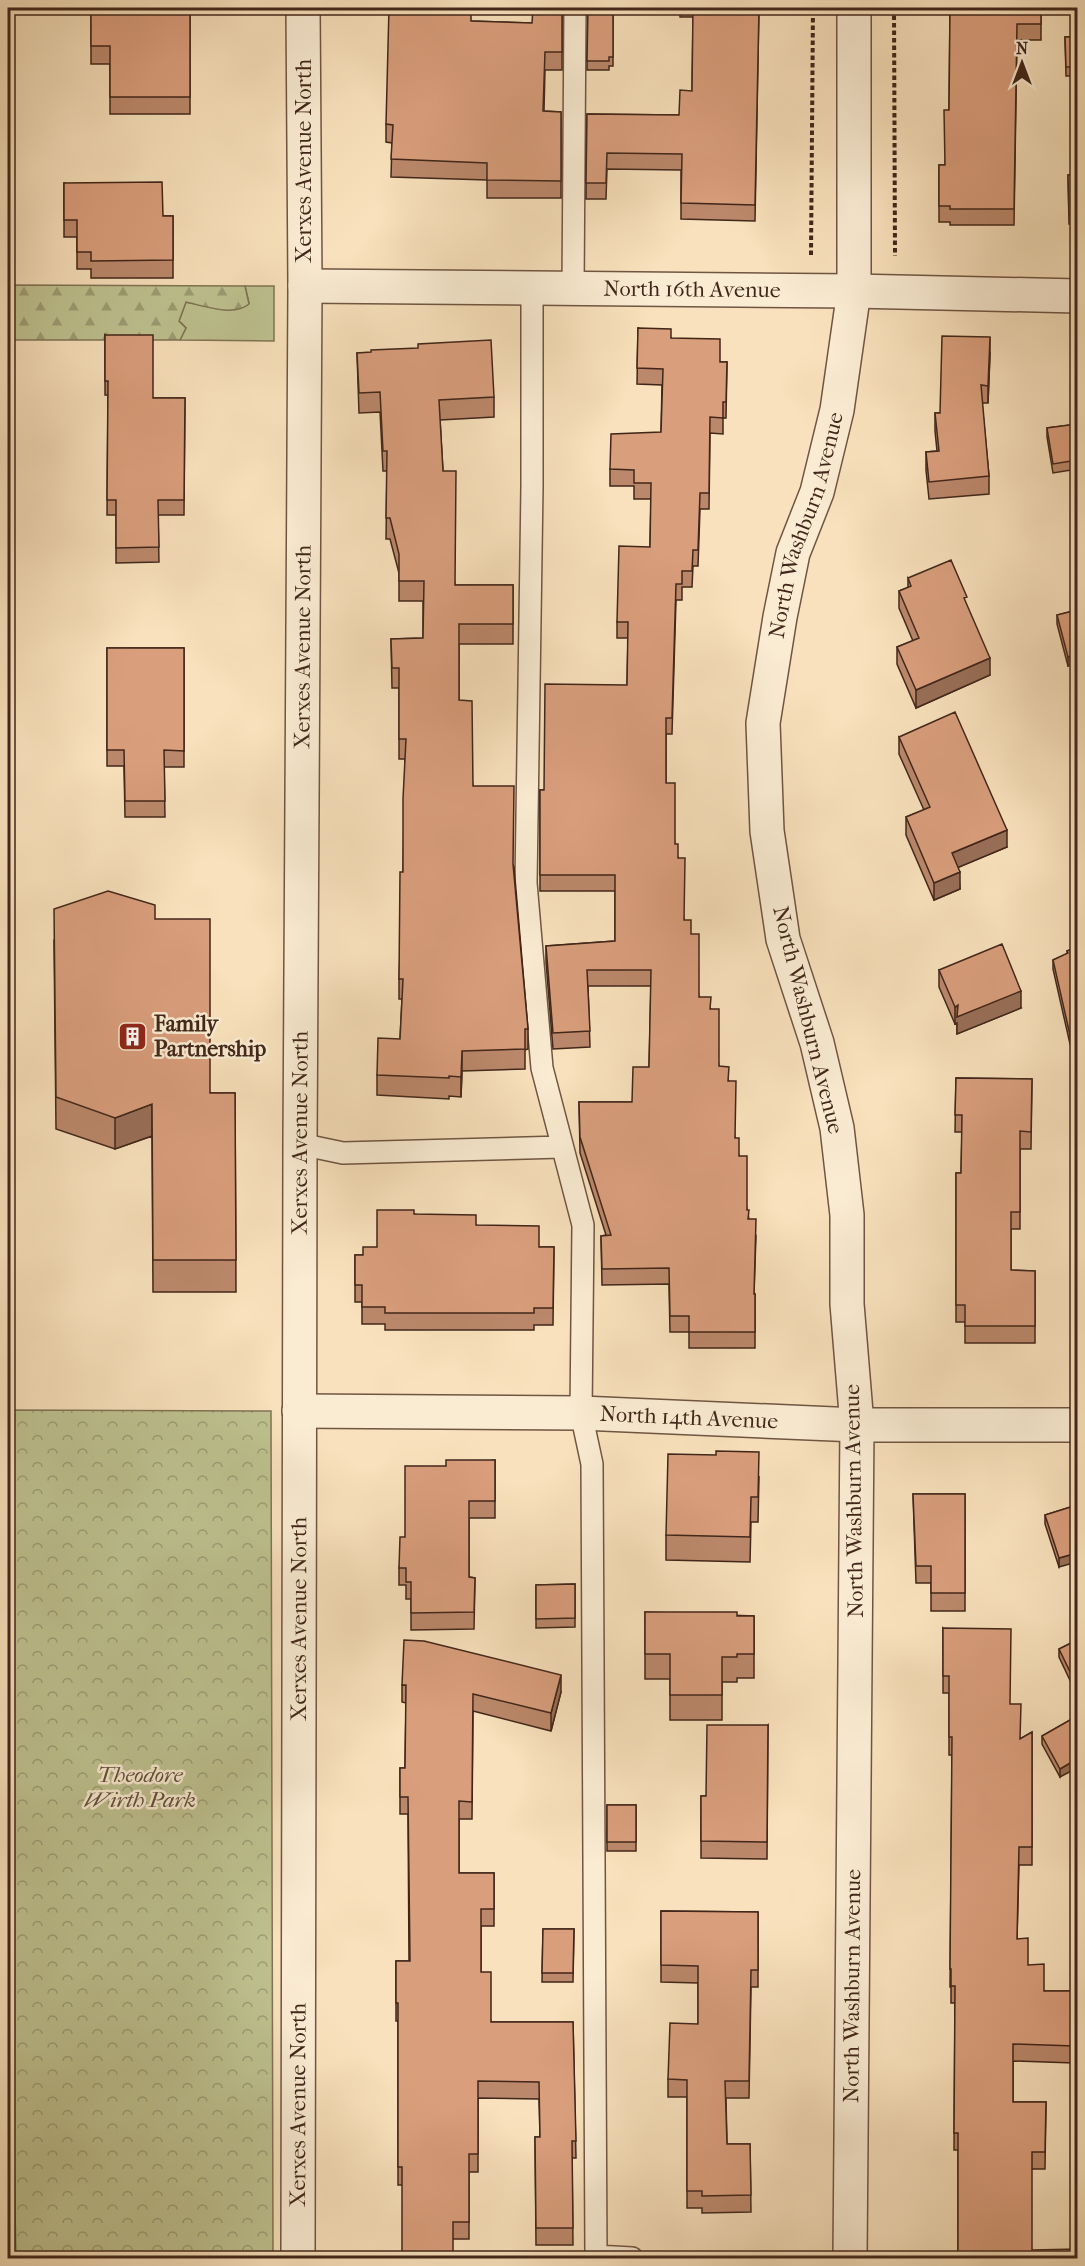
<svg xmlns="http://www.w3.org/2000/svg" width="1085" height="2266" viewBox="0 0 1085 2266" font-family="'IM FELL French Canon',serif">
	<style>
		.grass { fill: #bec290; stroke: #807455; stroke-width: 1.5 }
		.forest { fill: url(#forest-firs); stroke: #807455; stroke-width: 1.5 }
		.park { fill: url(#park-crowns); stroke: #807455; stroke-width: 1.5 }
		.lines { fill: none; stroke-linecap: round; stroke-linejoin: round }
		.lane-casing { stroke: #6f5542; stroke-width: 24 }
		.street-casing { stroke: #6f5542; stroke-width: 36 }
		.path { stroke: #41261a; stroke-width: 4; stroke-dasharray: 4.5 3; stroke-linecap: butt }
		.lane { stroke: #faecd3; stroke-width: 21 }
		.street { stroke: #faecd3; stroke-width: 33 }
		.wall { fill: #bb886b; stroke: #41261a; stroke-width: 1.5 }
		.shaded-wall { fill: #986f57; stroke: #41261a; stroke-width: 1.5 }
		.building { fill: #d99e7c; stroke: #41261a; stroke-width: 1.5 }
		.labels { text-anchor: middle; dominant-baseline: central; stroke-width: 5; stroke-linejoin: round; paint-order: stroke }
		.street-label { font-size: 22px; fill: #41261a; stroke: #faecd3 }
		.poi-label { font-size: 22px; font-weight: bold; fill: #41261a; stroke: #faecd3; text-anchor: start }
		.park-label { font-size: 22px; font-style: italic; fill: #604d38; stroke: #faecd3 }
	</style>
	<defs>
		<pattern id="forest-firs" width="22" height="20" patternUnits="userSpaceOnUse" patternTransform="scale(1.5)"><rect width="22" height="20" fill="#bec290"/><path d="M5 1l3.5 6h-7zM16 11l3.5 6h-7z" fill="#9c9d75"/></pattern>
		<pattern id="park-crowns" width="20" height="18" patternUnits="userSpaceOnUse" patternTransform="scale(1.5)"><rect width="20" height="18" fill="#bec290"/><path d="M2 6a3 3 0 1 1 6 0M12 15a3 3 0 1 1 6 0" fill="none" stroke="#9c9d75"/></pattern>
	</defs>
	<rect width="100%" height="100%" fill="#f8e1bc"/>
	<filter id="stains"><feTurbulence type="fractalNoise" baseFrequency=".00333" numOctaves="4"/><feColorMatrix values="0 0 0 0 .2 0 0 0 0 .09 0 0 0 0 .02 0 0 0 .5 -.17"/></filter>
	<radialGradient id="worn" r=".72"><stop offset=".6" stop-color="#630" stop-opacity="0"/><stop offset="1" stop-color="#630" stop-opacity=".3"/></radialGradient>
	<path class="grass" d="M 245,286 L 274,286 L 274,341 L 180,340 L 186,328 L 179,321 L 186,302 L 218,309 L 249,303 Z"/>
	<path class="forest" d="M 8,285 L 245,286 L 249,304 C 234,317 204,306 186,302 L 179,321 L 186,328 L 180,340 L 8,340 Z"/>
	<path class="park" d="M 8,1410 L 271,1411 L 273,2258 L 16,2258 L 8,1851 Z"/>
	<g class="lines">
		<defs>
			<path id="lane" d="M 532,289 L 532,487 L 526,883 L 542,1068 L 583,1225 L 581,1413 L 592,1464 L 596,2256 L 632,2258
				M 573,289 L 575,8
				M 300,1144 L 343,1153 L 562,1147"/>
			<g id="street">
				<path id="s1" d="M 305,286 L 854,291 L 1078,296"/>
				<path id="s2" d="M 299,1411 L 581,1413 L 857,1425 L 1078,1425"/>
				<path id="s3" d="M 298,2258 L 300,1144 L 305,286 L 303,8"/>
				<path id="s4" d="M 850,2258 L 857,1425 L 847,1304 L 847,1215 L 837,1128 L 817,1043 L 783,939 L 767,831 L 763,723 L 780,617 L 793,553 L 817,492 L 837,410 L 854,291 L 854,8"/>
			</g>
		</defs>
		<use href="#lane" class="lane-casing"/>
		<use href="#street" class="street-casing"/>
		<path class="path" d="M 894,8 L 895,256
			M 811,255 L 813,8"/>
		<use href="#lane" class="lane"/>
		<use href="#street" class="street"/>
	</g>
	<path class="wall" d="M 562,8 L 562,70 L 545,70 L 544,111 L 561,112 L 561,198 L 487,198 L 487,180 L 391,177 L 392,143 L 386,142 L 386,124 L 471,21 L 532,23 Z
		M 588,8 L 613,8 L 613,66 L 609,66 L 609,70 L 587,70 Z
		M 680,8 L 759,8 L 755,221 L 681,219 L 681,170 L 607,169 L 606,199 L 586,199 L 587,114 L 679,115 L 692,91 L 693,17 L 680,17 Z
		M 950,8 L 1041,8 L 1041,40 L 1017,40 L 1014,225 L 950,225 L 950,222 L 939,222 L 939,165 L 945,165 L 949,110 Z
		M 190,11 L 190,114 L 110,114 L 110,64 L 91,64 L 91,12 Z
		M 1065,37 L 1077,37 L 1077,76 L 1066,76 Z
		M 1068,175 L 1077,175 L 1077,224 L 1069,224 Z
		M 64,183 L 163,216 L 173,216 L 173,278 L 91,278 L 91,269 L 77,269 L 77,237 L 64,237 Z
		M 638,328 L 671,338 L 720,362 L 727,362 L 726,418 L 723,418 L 723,434 L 710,433 L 709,509 L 700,509 L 698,566 L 693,566 L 692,587 L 682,587 L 682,600 L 676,600 L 672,734 L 666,734 L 666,783 L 675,844 L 678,858 L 684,920 L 691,934 L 699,997 L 711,1009 L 719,1066 L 729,1081 L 735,1138 L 739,1156 L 747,1210 L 749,1219 L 756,1236 L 754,1294 L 755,1294 L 755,1348 L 689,1348 L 689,1332 L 670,1332 L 669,1284 L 602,1285 L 601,1236 L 606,1235 L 580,1153 L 579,1102 L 632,1102 L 649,1067 L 651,986 L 588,986 L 590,1047 L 553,1049 L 546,962 L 546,946 L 615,941 L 615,891 L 540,891 L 540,790 L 544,790 L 627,685 L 628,638 L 617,638 L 617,622 L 650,547 L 651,499 L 634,499 L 634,486 L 610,486 L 610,469 L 661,432 L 662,385 L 637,384 Z
		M 105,335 L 153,398 L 185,398 L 184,515 L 158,515 L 159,562 L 116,563 L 116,515 L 107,515 L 108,395 L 105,395 Z
		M 357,353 L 494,397 L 494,417 L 440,420 L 443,471 L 455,585 L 513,585 L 513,644 L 459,644 L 459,700 L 473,786 L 514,867 L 528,1029 L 528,1049 L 525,1050 L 525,1069 L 462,1071 L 461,1097 L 449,1096 L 449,1099 L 377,1095 L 377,1075 L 400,1039 L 402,999 L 399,999 L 399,979 L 403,872 L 405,759 L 399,759 L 399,688 L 392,688 L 391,639 L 423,638 L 423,601 L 399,601 L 399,573 L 390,539 L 386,539 L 387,471 L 383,471 L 380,412 L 359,413 Z
		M 990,354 L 988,403 L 982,403 L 989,476 L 989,494 L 929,499 L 926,470 L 926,452 L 937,451 L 935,431 L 935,413 L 940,413 Z
		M 1077,424 L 1077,469 L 1053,473 L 1047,437 L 1047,428 Z
		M 908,578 L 990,675 L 916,708 L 897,664 L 897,647 L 913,641 L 899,608 L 899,591 L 908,588 Z
		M 1077,610 L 1077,663 L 1068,666 L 1057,624 L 1057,615 Z
		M 107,648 L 184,648 L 184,767 L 164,767 L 165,817 L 125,817 L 124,766 L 107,766 Z
		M 899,737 L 1007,847 L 958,867 L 960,889 L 934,900 L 906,835 L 906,817 L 924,810 L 899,754 Z
		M 155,919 L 210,1093 L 235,1093 L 236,1292 L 153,1292 L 152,1136 L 115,1149 L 56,1129 L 54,940 Z
		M 1077,947 L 1070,1044 L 1053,969 L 1053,960 L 1067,954 L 1067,951 Z
		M 939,970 L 1021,1008 L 957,1034 L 957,1023 L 955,1024 L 939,987 Z
		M 956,1078 L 1032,1079 L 1031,1149 L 1020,1149 L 1020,1229 L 1011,1229 L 1011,1270 L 1035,1271 L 1035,1343 L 965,1343 L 965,1322 L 956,1322 L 956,1173 L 961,1173 L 962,1132 L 955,1132 Z
		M 1077,1213 L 1077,1260 L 1072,1260 L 1072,1251 Z
		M 414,1214 L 476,1225 L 539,1247 L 554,1247 L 553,1325 L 534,1325 L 534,1330 L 385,1330 L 385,1324 L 362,1324 L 362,1302 L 355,1302 L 355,1255 L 363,1255 L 377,1247 Z
		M 495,1460 L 495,1518 L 469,1518 L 469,1577 L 475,1578 L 474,1629 L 411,1630 L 411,1599 L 406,1599 L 406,1585 L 399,1585 L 399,1568 L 405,1537 L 446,1466 Z
		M 759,1477 L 758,1522 L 751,1522 L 750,1562 L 666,1560 L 666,1535 Z
		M 913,1494 L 965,1494 L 965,1611 L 931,1611 L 931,1583 L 916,1583 Z
		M 1077,1505 L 1059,1567 L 1045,1524 L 1045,1515 Z
		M 575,1584 L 575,1627 L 536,1628 L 536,1585 Z
		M 645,1612 L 754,1616 L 754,1678 L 737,1678 L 737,1682 L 722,1682 L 722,1720 L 670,1720 L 670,1679 L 645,1679 Z
		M 943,1628 L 1010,1704 L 1020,1739 L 1032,1732 L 1032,1865 L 1019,1865 L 1017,1939 L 1028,1965 L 1044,1991 L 1077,1991 L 1077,2073 L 1074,2073 L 1074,2063 L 1013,2061 L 1013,2102 L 1046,2102 L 1045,2169 L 1032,2169 L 958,2259 L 958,2150 L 954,2150 L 955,2003 L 951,2003 L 951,1987 L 950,1987 L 952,1755 L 949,1755 L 949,1693 L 943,1693 Z
		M 1077,1640 L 1077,1693 L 1076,1693 L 1059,1657 L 1059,1649 Z
		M 402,1685 L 561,1692 L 551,1731 L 473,1711 L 472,1819 L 459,1819 L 459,1873 L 494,1873 L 494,1926 L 481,1926 L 481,1972 L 491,2022 L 573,2022 L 576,2158 L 572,2158 L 573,2245 L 536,2245 L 535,2137 L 540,2137 L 539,2099 L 478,2098 L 478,2172 L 469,2172 L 469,2239 L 453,2239 L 402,2185 L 398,2185 L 398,2021 L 396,2021 L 396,1961 L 409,1961 L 408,1814 L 400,1814 L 400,1768 L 405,1768 L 406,1703 L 402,1702 Z
		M 1077,1716 L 1060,1777 L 1042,1744 L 1042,1736 Z
		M 768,1725 L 767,1859 L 701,1858 L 701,1796 L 706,1796 Z
		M 607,1805 L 636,1805 L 636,1851 L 607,1851 Z
		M 661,1911 L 758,1912 L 758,1987 L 751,1987 L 749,2098 L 726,2098 L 727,2144 L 750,2144 L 751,2212 L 702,2213 L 702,2208 L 687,2208 L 687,2097 L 668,2097 L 668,2079 L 698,2024 L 698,1983 L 661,1982 Z
		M 543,1929 L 574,1929 L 573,1982 L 542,1982 Z"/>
	<path class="shaded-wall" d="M 990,337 L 990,354 L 988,403 L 988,386 Z
		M 1077,654 L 1077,663 L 1068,666 L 1068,657 Z
		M 990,658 L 990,675 L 916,708 L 916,690 Z
		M 1007,830 L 1007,847 L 952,870 L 952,853 Z
		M 960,872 L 960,889 L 934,900 L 934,883 Z
		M 1021,991 L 1021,1008 L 957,1034 L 957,1023 L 955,1024 L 955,1007 Z
		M 1077,1033 L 1077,1042 L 1070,1044 L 1070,1035 Z
		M 462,1051 L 462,1071 L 461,1097 L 461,1077 Z
		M 152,1104 L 152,1136 L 115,1149 L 115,1118 Z
		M 1077,1553 L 1077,1562 L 1059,1567 L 1059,1558 Z
		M 561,1675 L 561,1692 L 551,1731 L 551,1713 Z
		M 1077,1759 L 1077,1768 L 1060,1777 L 1060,1769 Z"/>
	<path class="building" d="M 132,8 L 184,8 L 184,11 L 190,11 L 190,97 L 110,97 L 110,46 L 91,46 L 91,12 L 132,12 Z
		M 389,8 L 471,8 L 471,21 L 532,23 L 533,8 L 562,8 L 562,52 L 545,52 L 543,111 L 561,112 L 561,181 L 487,180 L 487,163 L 391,159 L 393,125 L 386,124 Z
		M 588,8 L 613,8 L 613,57 L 609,57 L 609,61 L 587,61 Z
		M 693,8 L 759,8 L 755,205 L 681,203 L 682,154 L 607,153 L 606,183 L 586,183 L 587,114 L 679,115 L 680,90 L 692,91 Z
		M 950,8 L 1041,8 L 1041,24 L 1017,24 L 1014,209 L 950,209 L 950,206 L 939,206 L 939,165 L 945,165 L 944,110 L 949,110 Z
		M 1065,37 L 1077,37 L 1077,67 L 1066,67 Z
		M 1068,175 L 1077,175 L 1077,215 L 1069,215 Z
		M 162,182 L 163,216 L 173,216 L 173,260 L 91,261 L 91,252 L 77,252 L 77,220 L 64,220 L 64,183 Z
		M 638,328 L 671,329 L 671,338 L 720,339 L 720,362 L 727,362 L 726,402 L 723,402 L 723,418 L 710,417 L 709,493 L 700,493 L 698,550 L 693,550 L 692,571 L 682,571 L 682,584 L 676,584 L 672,718 L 666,718 L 666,783 L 675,783 L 675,844 L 678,844 L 678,858 L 685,858 L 684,920 L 691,920 L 691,934 L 699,934 L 699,997 L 711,997 L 710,1009 L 719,1009 L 719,1066 L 729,1067 L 728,1081 L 736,1081 L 735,1138 L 739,1138 L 739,1156 L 747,1156 L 747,1210 L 749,1210 L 748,1219 L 756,1219 L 754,1294 L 755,1294 L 755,1332 L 689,1332 L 689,1316 L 670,1316 L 669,1268 L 602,1269 L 601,1236 L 611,1235 L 580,1137 L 579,1102 L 632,1102 L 633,1067 L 649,1067 L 651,970 L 587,970 L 590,1031 L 553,1033 L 546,946 L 615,941 L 615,875 L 540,875 L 540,790 L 544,790 L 545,684 L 627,685 L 628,622 L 617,622 L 619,546 L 650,547 L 651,483 L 634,483 L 634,470 L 610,469 L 611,434 L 661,432 L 663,369 L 637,368 Z
		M 105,335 L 153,335 L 153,398 L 185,398 L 184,500 L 158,500 L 159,547 L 116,548 L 116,500 L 107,500 L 108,381 L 105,381 Z
		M 942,336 L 990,337 L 988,386 L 981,385 L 989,476 L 929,482 L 926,452 L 939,451 L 935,413 L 940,413 Z
		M 491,340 L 494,397 L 439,400 L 443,471 L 456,471 L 455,585 L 513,585 L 513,624 L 459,624 L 459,700 L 472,701 L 473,786 L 514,786 L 513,864 L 528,1029 L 525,1029 L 525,1049 L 462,1051 L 461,1077 L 449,1076 L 449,1078 L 377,1075 L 378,1038 L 400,1039 L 403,979 L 399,979 L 400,872 L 403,872 L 403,799 L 406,739 L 399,739 L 399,668 L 392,668 L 391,639 L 423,638 L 424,581 L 399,581 L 399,554 L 390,518 L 386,518 L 387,451 L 383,451 L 380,392 L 359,393 L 357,353 L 371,352 L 371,350 L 418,348 L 418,344 Z
		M 1077,424 L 1077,460 L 1053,464 L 1047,428 Z
		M 951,560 L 967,597 L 964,598 L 990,658 L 916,690 L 897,647 L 919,638 L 899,591 L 911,586 L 908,578 Z
		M 1077,610 L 1077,654 L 1068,657 L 1057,615 Z
		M 107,648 L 184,648 L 184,751 L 164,750 L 165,801 L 125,801 L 124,750 L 107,750 Z
		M 955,712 L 1007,830 L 952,853 L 960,872 L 934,883 L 906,817 L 930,807 L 899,737 Z
		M 108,891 L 155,905 L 155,919 L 210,919 L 210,1093 L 235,1093 L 236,1260 L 153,1260 L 152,1104 L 115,1118 L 56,1097 L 54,909 Z
		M 1002,944 L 1021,991 L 957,1017 L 958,1005 L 955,1007 L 939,970 Z
		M 1077,947 L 1077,1033 L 1070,1035 L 1053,960 L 1068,953 L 1067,951 Z
		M 956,1078 L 1032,1079 L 1031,1132 L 1020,1131 L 1020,1212 L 1011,1212 L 1011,1270 L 1035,1271 L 1035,1326 L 965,1326 L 965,1305 L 956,1305 L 956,1173 L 961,1173 L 962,1115 L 955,1115 Z
		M 377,1210 L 414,1210 L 414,1214 L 476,1215 L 476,1225 L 539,1226 L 539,1247 L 554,1247 L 553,1308 L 534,1308 L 534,1313 L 385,1313 L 385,1307 L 362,1307 L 362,1285 L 355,1285 L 355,1255 L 363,1255 L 363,1247 L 377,1247 Z
		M 1074,1212 L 1077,1213 L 1077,1252 L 1072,1251 Z
		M 716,1451 L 759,1452 L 758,1497 L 751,1497 L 750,1537 L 666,1535 L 668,1454 L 716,1455 Z
		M 446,1460 L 495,1460 L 495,1501 L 469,1501 L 469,1577 L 475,1578 L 474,1612 L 411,1613 L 411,1582 L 406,1582 L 406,1568 L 399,1568 L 400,1537 L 405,1537 L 405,1466 L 446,1466 Z
		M 913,1494 L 965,1494 L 965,1593 L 931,1593 L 931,1566 L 916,1566 Z
		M 1077,1505 L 1077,1553 L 1059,1558 L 1045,1515 Z
		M 575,1584 L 575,1618 L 536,1619 L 536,1585 Z
		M 645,1612 L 737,1612 L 737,1616 L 754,1616 L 754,1654 L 737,1654 L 737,1657 L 722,1657 L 722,1695 L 670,1695 L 670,1654 L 645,1654 Z
		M 943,1628 L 1011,1629 L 1010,1704 L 1021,1704 L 1020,1739 L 1032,1732 L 1032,1847 L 1019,1847 L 1017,1939 L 1028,1938 L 1028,1965 L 1044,1964 L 1044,1991 L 1077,1991 L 1077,2056 L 1074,2056 L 1074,2046 L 1013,2044 L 1013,2102 L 1046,2102 L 1045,2152 L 1032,2152 L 1032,2250 L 1077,2249 L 1077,2259 L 958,2259 L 958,2133 L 954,2133 L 955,1986 L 951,1986 L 951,1969 L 950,1969 L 952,1737 L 949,1737 L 949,1676 L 943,1676 Z
		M 404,1640 L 424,1641 L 561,1675 L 551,1713 L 473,1694 L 472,1802 L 459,1801 L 459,1873 L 494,1873 L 494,1909 L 481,1909 L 481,1972 L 491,1972 L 491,2022 L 573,2022 L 576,2141 L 572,2141 L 573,2228 L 536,2228 L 535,2137 L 540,2137 L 539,2082 L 478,2081 L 478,2154 L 469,2154 L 469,2222 L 453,2222 L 453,2259 L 402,2259 L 402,2167 L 398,2167 L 398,2003 L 396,2003 L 396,1961 L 410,1961 L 408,1797 L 400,1797 L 400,1768 L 405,1768 L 406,1685 L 402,1685 Z
		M 1077,1640 L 1077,1684 L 1076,1684 L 1059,1649 Z
		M 1077,1716 L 1077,1759 L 1060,1769 L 1042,1736 Z
		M 707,1725 L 768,1725 L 767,1842 L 701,1841 L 701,1796 L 706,1796 Z
		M 607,1805 L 636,1805 L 636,1842 L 607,1842 Z
		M 661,1911 L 758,1912 L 758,1970 L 751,1970 L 749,2081 L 725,2081 L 727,2144 L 750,2144 L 751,2195 L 702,2196 L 702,2191 L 687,2191 L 687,2080 L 668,2079 L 670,2023 L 698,2024 L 698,1966 L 661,1965 Z
		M 543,1929 L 574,1929 L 573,1973 L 542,1973 Z"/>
	<defs>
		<symbol id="building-square" viewBox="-11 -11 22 22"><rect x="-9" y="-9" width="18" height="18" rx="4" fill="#8f2418" stroke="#faecd3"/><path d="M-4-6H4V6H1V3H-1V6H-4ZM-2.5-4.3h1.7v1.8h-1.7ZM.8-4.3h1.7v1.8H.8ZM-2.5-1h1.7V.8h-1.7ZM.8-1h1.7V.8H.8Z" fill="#fff"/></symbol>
	</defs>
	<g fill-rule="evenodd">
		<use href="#building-square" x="116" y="1020" width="33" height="33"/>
	</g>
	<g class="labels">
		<g class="street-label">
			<text transform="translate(304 161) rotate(-90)">Xerxes Avenue North</text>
			<text stroke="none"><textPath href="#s1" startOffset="387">North 16th Avenue</textPath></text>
			<text stroke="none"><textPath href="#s4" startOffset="1748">North Washburn Avenue</textPath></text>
			<text stroke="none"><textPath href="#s3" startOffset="1611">Xerxes Avenue North</textPath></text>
			<text transform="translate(808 1020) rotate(76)">North Washburn Avenue</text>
			<text stroke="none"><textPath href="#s3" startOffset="1125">Xerxes Avenue North</textPath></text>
			<text stroke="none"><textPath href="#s2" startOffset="390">North 14th Avenue</textPath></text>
			<text transform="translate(854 1501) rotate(-91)">North Washburn Avenue</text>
			<text stroke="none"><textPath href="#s3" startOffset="639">Xerxes Avenue North</textPath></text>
			<text stroke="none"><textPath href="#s4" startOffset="272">North Washburn Avenue</textPath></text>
			<text stroke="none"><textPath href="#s3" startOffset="153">Xerxes Avenue North</textPath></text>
		</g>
		<g class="poi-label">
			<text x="154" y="1024">Family<tspan x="154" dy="25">Partnership</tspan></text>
		</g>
		<g class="park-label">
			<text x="140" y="1775">Theodore<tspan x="140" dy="25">Wirth Park</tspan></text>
		</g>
	</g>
	<rect width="1085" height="2266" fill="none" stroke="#f8e1bc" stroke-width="30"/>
	<rect x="9" y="9" width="1067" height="2248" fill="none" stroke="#41261a" stroke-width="3"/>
	<rect x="15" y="15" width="1055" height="2236" fill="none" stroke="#41261a" stroke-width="1.5"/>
	<g transform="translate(1022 63)" stroke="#faecd3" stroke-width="4.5" paint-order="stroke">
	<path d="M0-4.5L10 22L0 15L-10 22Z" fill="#41261a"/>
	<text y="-9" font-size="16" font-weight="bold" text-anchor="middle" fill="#41261a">N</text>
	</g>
	<rect width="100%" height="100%" filter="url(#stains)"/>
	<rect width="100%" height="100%" fill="url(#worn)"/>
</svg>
